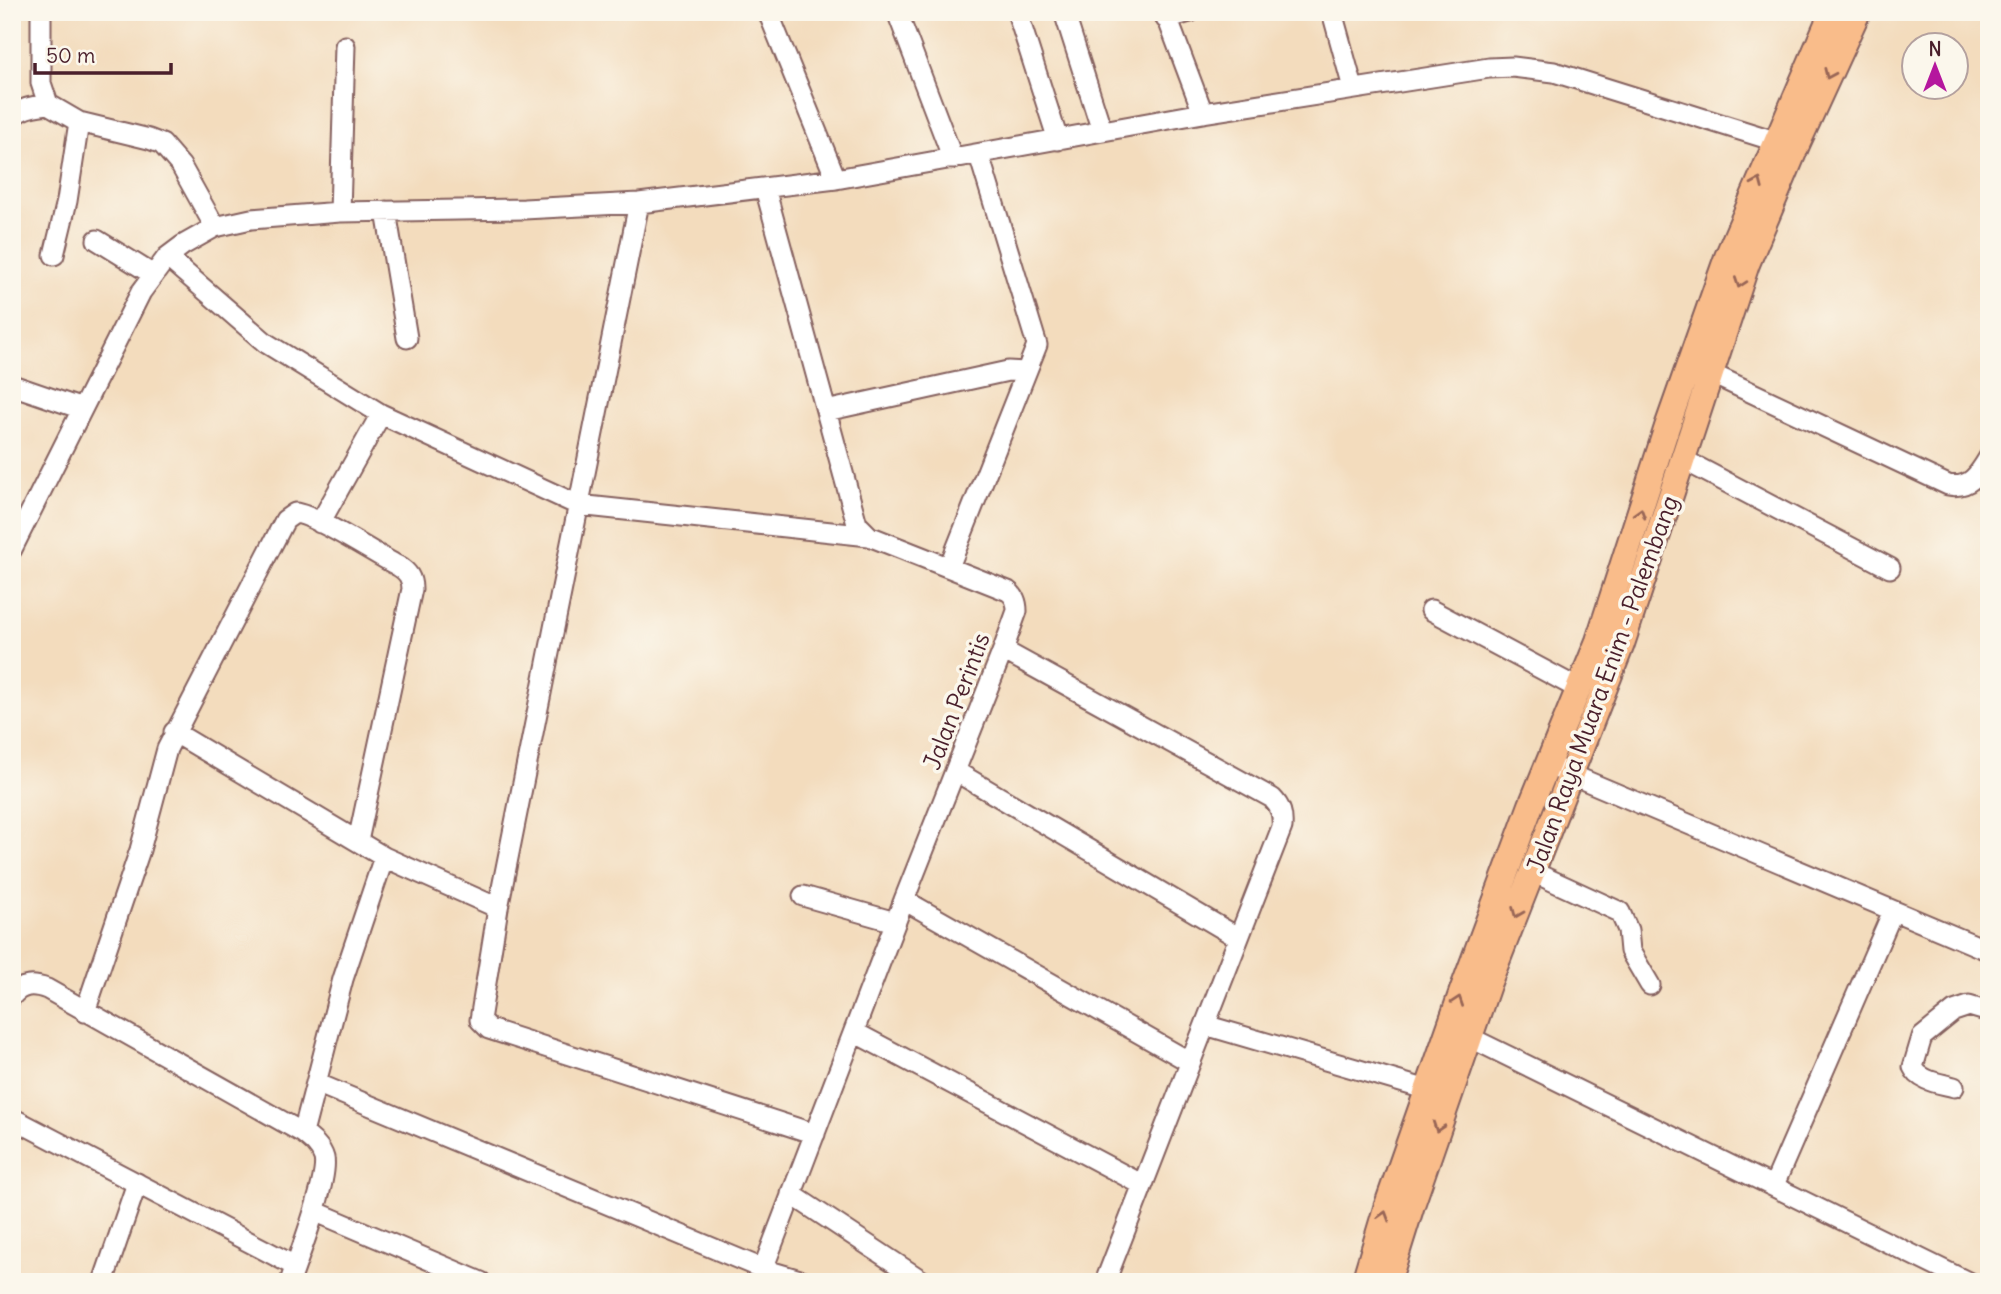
<svg xmlns="http://www.w3.org/2000/svg" width="2001" height="1294" viewBox="0 0 2001 1294" font-family="Delius,sans-serif">
	<style>
		.lines { fill: none; stroke-linecap: round; stroke-linejoin: round }
		.minor-casing { stroke: #85615e; stroke-width: 23 }
		.major-casing { stroke: #85615e; stroke-width: 28 }
		.minor { stroke: #fff; stroke-width: 19 }
		.major { stroke: #f9bc8a; stroke-width: 24 }
		.oneway { stroke: #996656 }
		.labels { text-anchor: middle; dominant-baseline: central; stroke-width: 7; stroke-linejoin: round; paint-order: stroke }
		.street-label { font-size: 24px; fill: #4a1f2b; stroke: #fbf7ec }
	</style>
	<rect width="100%" height="100%" fill="#fbf7ec"/>
	<filter id="ink" filterUnits="userSpaceOnUse"><feTurbulence type="fractalNoise" baseFrequency=".0143" numOctaves="2"/><feDisplacementMap in="SourceGraphic" scale="14" xChannelSelector="R" yChannelSelector="G"/><feConvolveMatrix kernelMatrix="1 2 1 2 8 2 1 2 1" color-interpolation-filters="sRGB"/></filter>
	<filter id="wash" filterUnits="userSpaceOnUse"><feTurbulence type="fractalNoise" baseFrequency=".00686" numOctaves="4" result="noise"/><feDisplacementMap in="SourceGraphic" scale="28" xChannelSelector="R" yChannelSelector="G"/><feGaussianBlur stdDeviation="1.57" result="paint"/><feColorMatrix in="noise" values="0 0 0 0 0 0 0 0 0 0 0 0 0 0 0 0 0 1.4 0 .05"/><feComposite in="paint" operator="in"/></filter>
	<g filter="url(#wash)">
		<rect width="100%" height="100%" fill="#f3dcbd"/>
	</g>
	<g filter="url(#ink)">
		<g class="lines">
			<defs>
				<path id="minor" d="M 41,12 L 41,83 L 48,104 L 79,122 L 149,139 L 162,144 L 181,166 L 215,227
					M 768,12 L 836,179
					M 897,12 L 953,159
					M 1017,12 L 1058,140
					M 1064,12 L 1102,131
					M 1165,12 L 1203,113
					M 1332,12 L 1353,88
					M 1166,19 L 1190,12
					M 12,118 C 21,107 35,106 48,104
					M 765,188 L 857,524 L 869,536 L 1008,591 C 1015,596 1017,602 1017,611 L 1003,650 L 904,900 L 763,1269 L 807,1282
					M 639,203 L 498,908 L 480,1020 L 489,1029 L 815,1134
					M 386,211 L 407,338
					M 340,212 L 345,46
					M 97,240 L 152,274
					M 54,255 L 67,201 L 79,122
					M 167,257 L 266,343 L 381,414 L 578,505 L 869,536
					M 1710,373 L 1948,485 C 1970,489 1979,474 1989,457
					M 12,385 L 82,409
					M 826,411 L 1008,371 L 1025,372
					M 1684,460 L 1890,568
					M 320,523 L 381,414
					M 12,549 L 141,292 L 167,257 L 183,245 L 215,227 L 251,219 L 340,212 L 524,209 L 639,203 L 836,179 L 1203,113 L 1489,68 L 1513,67 L 1554,72 L 1775,141
					M 949,567 L 1037,345 L 979,155
					M 1431,610 L 1579,689
					M 1003,650 L 1272,798 C 1281,807 1283,815 1282,827 L 1105,1282
					M 174,732 L 384,857 L 498,908
					M 1558,769 L 1989,951
					M 955,771 L 1237,937
					M 1533,872 L 1620,912 L 1628,930 L 1630,951 L 1650,985
					M 803,896 L 895,922
					M 904,900 L 1190,1062
					M 12,996 C 22,984 33,984 47,989 L 303,1133 C 312,1140 321,1147 324,1158 C 329,1179 298,1258 290,1282
					M 85,1012 L 140,850 L 167,749 L 285,520 L 295,513 C 314,514 377,555 398,566 C 408,572 412,578 412,589 L 358,841
					M 1205,1025 L 1428,1090
					M 854,1032 L 1141,1184
					M 1469,1037 L 1968,1282
					M 316,1083 L 763,1269 L 759,1281
					M 1954,1087 C 1939,1083 1919,1081 1913,1067 L 1922,1037 L 1954,1011 L 1969,1006 L 1989,1012
					M 12,1118 L 295,1266
					M 303,1133 L 343,979 L 384,857
					M 1774,1185 L 1893,911
					M 791,1194 L 924,1282
					M 314,1211 L 481,1282
					M 103,1282 L 137,1183"/>
				<path id="major" d="M 1364,1282 L 1386,1208 L 1462,991 L 1531,805 L 1598,641 L 1667,427 L 1727,257 L 1832,12
					M 1388,1282 L 1412,1205 L 1489,982 L 1622,644 L 1747,264 L 1797,145 L 1858,12"/>
			</defs>
			<use href="#minor" class="minor-casing"/>
			<use href="#major" class="major-casing"/>
			<use href="#minor" class="minor"/>
			<use href="#major" class="major"/>
		</g>
		<defs><path id="oneway-chevron" d="M-2-3.5L2.5 0L-2 3.5" fill="none" stroke-width="1.6" stroke-linecap="round" stroke-linejoin="round" transform="scale(1.75)"/></defs>
		<g class="oneway">
			<use href="#oneway-chevron" transform="translate(1829 74) rotate(114)"/>
			<use href="#oneway-chevron" transform="translate(1758 183) rotate(-67)"/>
			<use href="#oneway-chevron" transform="translate(1740 283) rotate(109)"/>
			<use href="#oneway-chevron" transform="translate(1640 513) rotate(-73)"/>
			<use href="#oneway-chevron" transform="translate(1517 913) rotate(112)"/>
			<use href="#oneway-chevron" transform="translate(1458 1001) rotate(-71)"/>
			<use href="#oneway-chevron" transform="translate(1438 1127) rotate(109)"/>
			<use href="#oneway-chevron" transform="translate(1384 1216) rotate(-73)"/>
		</g>
	</g>
	<g class="labels">
		<g class="street-label">
			<text transform="translate(1602 684) rotate(-70)">Jalan Raya Muara Enim - Palembang</text>
			<text transform="translate(956 701) rotate(-69)">Jalan Perintis</text>
		</g>
	</g>
	<rect width="2001" height="1294" fill="none" stroke="#fbf7ec" stroke-width="42"/>
	<g transform="translate(1935 66)"><circle r="33" fill="#fbf7ec" stroke="#b4a19f" stroke-width="2"/>
	<path d="M0-5L12 26L0 18L-12 26Z" fill="#b5179e"/>
	<text y="-10" font-size="19" font-weight="bold" text-anchor="middle" fill="#4a1f2b">N</text>
	</g>
	<path d="M35 63v10h136v-10" fill="none" stroke="#4a1f2b" stroke-width="3.5"/>
	<text x="46" y="63" font-size="21" fill="#4a1f2b" stroke="#fbf7ec" stroke-width="5" paint-order="stroke">50 m</text>
</svg>
